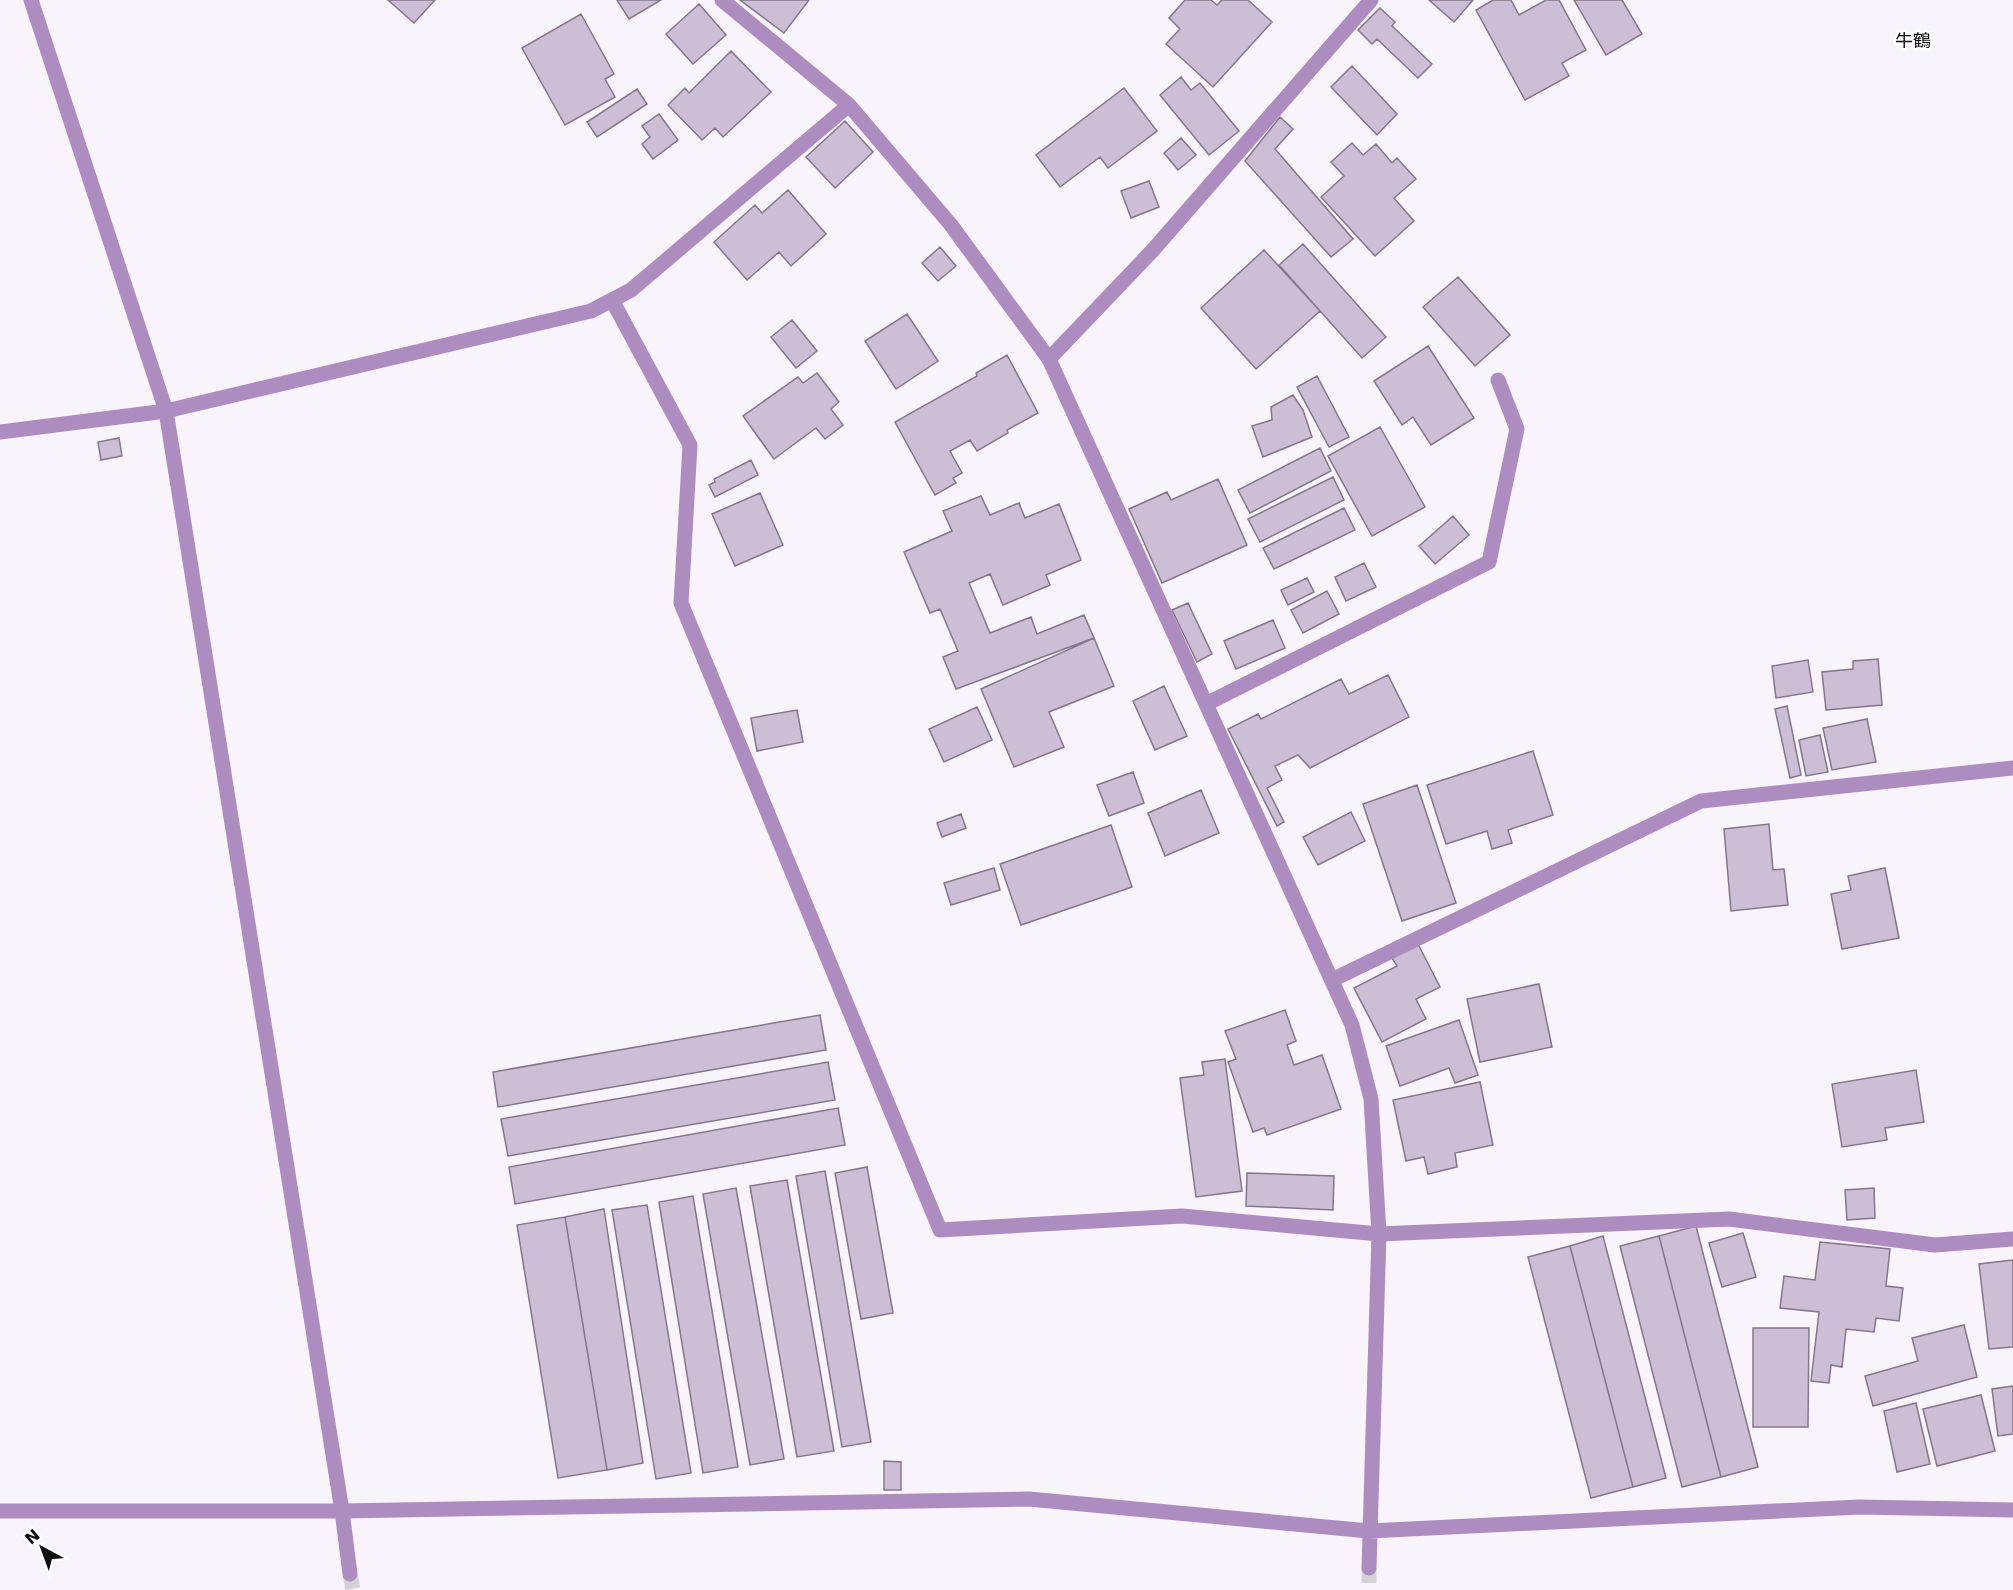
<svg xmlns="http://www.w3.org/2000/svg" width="2013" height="1590" viewBox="0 0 2013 1590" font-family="'DejaVu Sans','Noto Sans JP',sans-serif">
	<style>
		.building { fill: #ccbed4; stroke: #84778b; stroke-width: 1.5 }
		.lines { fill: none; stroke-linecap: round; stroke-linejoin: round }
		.minor-tunnel { stroke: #d6d0d9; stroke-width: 15; stroke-dasharray: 15 8; stroke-linecap: butt }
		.tertiary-tunnel { stroke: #d6d0d9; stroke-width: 15; stroke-dasharray: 15 8; stroke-linecap: butt }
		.minor { stroke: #ad8cc0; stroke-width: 15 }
		.tertiary { stroke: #ad8cc0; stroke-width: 15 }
		.labels { text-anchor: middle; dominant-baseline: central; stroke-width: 5; stroke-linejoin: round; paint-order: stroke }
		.quarter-label { font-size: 18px; fill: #100b12; stroke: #fff }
	</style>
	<rect width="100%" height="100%" fill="#f9f3fc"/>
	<path class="building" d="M 388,0 L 435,0 L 414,23 Z
		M 617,0 L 661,0 L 629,19 Z
		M 740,0 L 809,0 L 784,33 Z
		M 1185,0 L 1211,0 L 1217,5 L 1222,0 L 1248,0 L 1272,22 L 1213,87 L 1166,44 L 1180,29 L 1169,18 Z
		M 1429,0 L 1473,0 L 1454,22 Z
		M 1493,0 L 1511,0 L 1519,15 L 1546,0 L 1559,0 L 1586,50 L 1562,63 L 1569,76 L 1525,100 L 1476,10 Z
		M 1574,0 L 1622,0 L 1642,34 L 1606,55 Z
		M 699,4 L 726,35 L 693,64 L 666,34 Z
		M 1380,8 L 1395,22 L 1392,26 L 1432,64 L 1418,78 L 1377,39 L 1372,44 L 1358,30 Z
		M 581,14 L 614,74 L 605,79 L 615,97 L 565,125 L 522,48 Z
		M 731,51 L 771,92 L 723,137 L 715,128 L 702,140 L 668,105 L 685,88 L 689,93 Z
		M 1352,66 L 1397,114 L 1377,135 L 1331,87 Z
		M 1181,77 L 1191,90 L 1200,83 L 1239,131 L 1209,155 L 1160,95 Z
		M 1124,88 L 1157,131 L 1108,168 L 1100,157 L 1060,187 L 1036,155 Z
		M 637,89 L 647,104 L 597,137 L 587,122 Z
		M 659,114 L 678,140 L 653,159 L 642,144 L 650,137 L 642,126 Z
		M 1280,117 L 1293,129 L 1275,149 L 1353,239 L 1331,257 L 1245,161 Z
		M 845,121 L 873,152 L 835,188 L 806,157 Z
		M 1181,138 L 1196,155 L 1178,170 L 1164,153 Z
		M 1352,143 L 1363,155 L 1376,144 L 1392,163 L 1397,158 L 1416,179 L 1394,198 L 1414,221 L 1375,256 L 1321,197 L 1344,176 L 1331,162 Z
		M 1149,181 L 1159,207 L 1131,218 L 1121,191 Z
		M 788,190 L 826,234 L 791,266 L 779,252 L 747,280 L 714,242 L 755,205 L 762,213 Z
		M 1303,244 L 1386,337 L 1362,358 L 1279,265 Z
		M 940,247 L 956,266 L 938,281 L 922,263 Z
		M 1264,250 L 1320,311 L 1256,369 L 1201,308 Z
		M 1458,277 L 1510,335 L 1475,366 L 1423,307 Z
		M 907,314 L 938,361 L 896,389 L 865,341 Z
		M 792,320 L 817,351 L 796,368 L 771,337 Z
		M 1428,346 L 1474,418 L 1431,445 L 1413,417 L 1402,425 L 1374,381 Z
		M 1007,355 L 1038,413 L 1007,430 L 1008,433 L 977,451 L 970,440 L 950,451 L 962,473 L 953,478 L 956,483 L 935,495 L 895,422 L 977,376 L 976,373 Z
		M 817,373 L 839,402 L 831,409 L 843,425 L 825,439 L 816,428 L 774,459 L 743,416 L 798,377 L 803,383 Z
		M 1317,376 L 1349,437 L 1329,447 L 1297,387 Z
		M 1293,395 L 1303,410 L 1312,437 L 1263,457 L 1252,426 L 1272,420 L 1271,407 Z
		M 1380,427 L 1425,507 L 1372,536 L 1328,456 Z
		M 119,438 L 122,456 L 101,460 L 98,442 Z
		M 1320,448 L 1331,471 L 1250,513 L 1238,490 Z
		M 751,460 L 758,475 L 715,497 L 709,485 L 715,482 L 714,479 Z
		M 1333,477 L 1344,500 L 1260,542 L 1248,519 Z
		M 1218,479 L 1247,545 L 1162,583 L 1129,509 L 1167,492 L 1171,500 Z
		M 760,493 L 783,545 L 735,566 L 712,514 Z
		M 981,496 L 990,515 L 1019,503 L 1025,518 L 1059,504 L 1081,560 L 1046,575 L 1050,585 L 1003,605 L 990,574 L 969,583 L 990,633 L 1031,617 L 1037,634 L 1084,615 L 1094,638 L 956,689 L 943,657 L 958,651 L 940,609 L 930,613 L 904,552 L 952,531 L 943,511 Z
		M 1344,508 L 1355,530 L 1274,569 L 1263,548 Z
		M 1453,516 L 1469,535 L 1435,564 L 1419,546 Z
		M 1364,563 L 1376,587 L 1346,601 L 1335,577 Z
		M 1307,578 L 1314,592 L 1288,605 L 1281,590 Z
		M 1327,591 L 1339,614 L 1303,633 L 1291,610 Z
		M 1188,603 L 1212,654 L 1197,662 L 1172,610 Z
		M 1273,620 L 1285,648 L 1236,669 L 1224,641 Z
		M 1094,638 L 1114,686 L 1049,712 L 1064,747 L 1014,767 L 981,689 Z
		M 1878,659 L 1882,705 L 1826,710 L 1822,672 L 1853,669 L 1853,661 Z
		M 1808,660 L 1813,692 L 1776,698 L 1772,666 Z
		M 1388,675 L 1409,717 L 1310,768 L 1298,755 L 1275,766 L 1282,780 L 1267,788 L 1284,822 L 1277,826 L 1228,729 L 1258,714 L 1261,719 L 1341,679 L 1349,694 Z
		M 1164,686 L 1187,736 L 1155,750 L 1133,701 Z
		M 1787,706 L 1801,775 L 1790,778 L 1775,709 Z
		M 977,707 L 992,740 L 944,762 L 929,729 Z
		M 797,710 L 803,742 L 757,751 L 751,718 Z
		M 1867,719 L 1876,762 L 1832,770 L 1823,728 Z
		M 1820,735 L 1828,772 L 1806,776 L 1799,740 Z
		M 1533,751 L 1553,815 L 1508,830 L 1512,843 L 1492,849 L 1487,831 L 1446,844 L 1427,785 Z
		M 1133,772 L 1144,803 L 1109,816 L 1097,785 Z
		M 1417,785 L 1456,903 L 1402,921 L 1363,804 Z
		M 1201,790 L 1219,833 L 1165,856 L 1148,813 Z
		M 1351,812 L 1365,841 L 1318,865 L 1303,837 Z
		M 961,814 L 966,828 L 942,837 L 937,823 Z
		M 1769,824 L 1773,870 L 1784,869 L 1788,905 L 1731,911 L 1724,829 Z
		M 1111,825 L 1132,887 L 1021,925 L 1000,864 Z
		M 994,868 L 1000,890 L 951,905 L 944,883 Z
		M 1885,868 L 1899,938 L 1842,949 L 1831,894 L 1851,890 L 1848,876 Z
		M 1418,944 L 1440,987 L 1416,999 L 1426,1019 L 1382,1042 L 1354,988 L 1397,966 L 1392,958 Z
		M 1539,984 L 1552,1047 L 1480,1062 L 1467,999 Z
		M 1285,1010 L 1296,1041 L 1287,1045 L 1294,1065 L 1322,1055 L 1341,1109 L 1267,1135 L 1264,1128 L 1253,1132 L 1228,1062 L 1236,1059 L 1225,1031 Z
		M 820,1015 L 826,1050 L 498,1107 L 493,1072 Z
		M 1459,1020 L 1478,1075 L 1455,1083 L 1449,1068 L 1400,1086 L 1386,1046 Z
		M 1225,1059 L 1242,1191 L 1196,1197 L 1180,1078 L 1204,1075 L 1202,1062 Z
		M 828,1062 L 835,1100 L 508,1156 L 501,1119 Z
		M 1916,1070 L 1924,1122 L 1885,1128 L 1887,1140 L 1842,1147 L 1832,1084 Z
		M 1480,1082 L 1493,1145 L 1455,1153 L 1457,1167 L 1428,1174 L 1424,1157 L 1406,1161 L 1393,1100 Z
		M 838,1108 L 845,1145 L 515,1204 L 509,1167 Z
		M 867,1167 L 893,1313 L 861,1319 L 835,1173 Z
		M 825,1171 L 871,1442 L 842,1447 L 796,1176 Z
		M 1247,1173 L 1334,1176 L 1333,1210 L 1246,1206 Z
		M 787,1180 L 834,1451 L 797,1457 L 750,1186 Z
		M 736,1188 L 784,1459 L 750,1465 L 703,1194 Z
		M 1874,1188 L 1875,1218 L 1847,1220 L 1845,1190 Z
		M 693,1196 L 738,1467 L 703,1473 L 659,1202 Z
		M 647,1205 L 691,1473 L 656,1479 L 612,1210 Z
		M 604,1209 L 643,1463 L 607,1470 L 565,1217 Z
		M 565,1217 L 607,1470 L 558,1478 L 517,1225 Z
		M 1696,1226 L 1758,1467 L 1721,1477 L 1659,1236 Z
		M 1743,1233 L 1756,1277 L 1722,1287 L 1709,1243 Z
		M 1603,1236 L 1666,1478 L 1633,1487 L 1570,1246 Z
		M 1659,1236 L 1721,1477 L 1682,1487 L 1620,1246 Z
		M 1820,1242 L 1890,1249 L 1886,1286 L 1903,1288 L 1899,1321 L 1876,1318 L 1874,1332 L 1846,1329 L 1842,1367 L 1831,1365 L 1829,1383 L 1811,1381 L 1819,1312 L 1780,1308 L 1784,1276 L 1815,1280 Z
		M 1570,1246 L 1633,1487 L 1591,1498 L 1528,1257 Z
		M 2013,1260 L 2013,1347 L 1989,1349 L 1979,1264 Z
		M 1964,1325 L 1977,1377 L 1873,1406 L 1865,1376 L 1918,1361 L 1912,1338 Z
		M 1753,1328 L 1809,1328 L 1808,1427 L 1753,1427 Z
		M 2013,1386 L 2013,1434 L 1998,1436 L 1992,1389 Z
		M 1981,1395 L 1995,1451 L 1937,1466 L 1923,1409 Z
		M 1916,1403 L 1930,1464 L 1897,1472 L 1884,1411 Z
		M 884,1461 L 901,1462 L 901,1490 L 884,1490 Z"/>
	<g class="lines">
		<path class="minor-tunnel" d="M 1369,1568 L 1369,1590"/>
		<path class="tertiary-tunnel" d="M 350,1574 L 353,1590"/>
		<path class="minor" d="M 722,0 L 849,105 L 951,225 L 1049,359 L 1352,1025 L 1371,1099 L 1379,1234 L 1369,1568
			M 612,300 L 690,445 L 681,603 L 940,1230 L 1182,1216 L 1379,1234 L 1729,1219 L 1935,1245 L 2013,1239
			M 1049,359 L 1153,250 L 1371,0
			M 0,432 L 166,411 L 591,311 L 631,290 L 849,105
			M 1206,704 L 1489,562 L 1517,429 L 1498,380
			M 1332,980 L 1701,801 L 2013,768
			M 0,1511 L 342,1511 L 1029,1499 L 1369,1531 L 1859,1507 L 2013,1510"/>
		<path class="tertiary" d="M 31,0 L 166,411 L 342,1511 L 350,1574"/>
	</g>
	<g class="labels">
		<g class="quarter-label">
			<text x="1913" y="40">牛鶴</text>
		</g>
	</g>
	<g transform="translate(42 1548) rotate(319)" stroke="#ffffff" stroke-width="4.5" paint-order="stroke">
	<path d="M0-4.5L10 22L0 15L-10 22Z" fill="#100b12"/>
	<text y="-9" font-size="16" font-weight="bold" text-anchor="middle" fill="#100b12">N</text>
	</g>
</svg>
